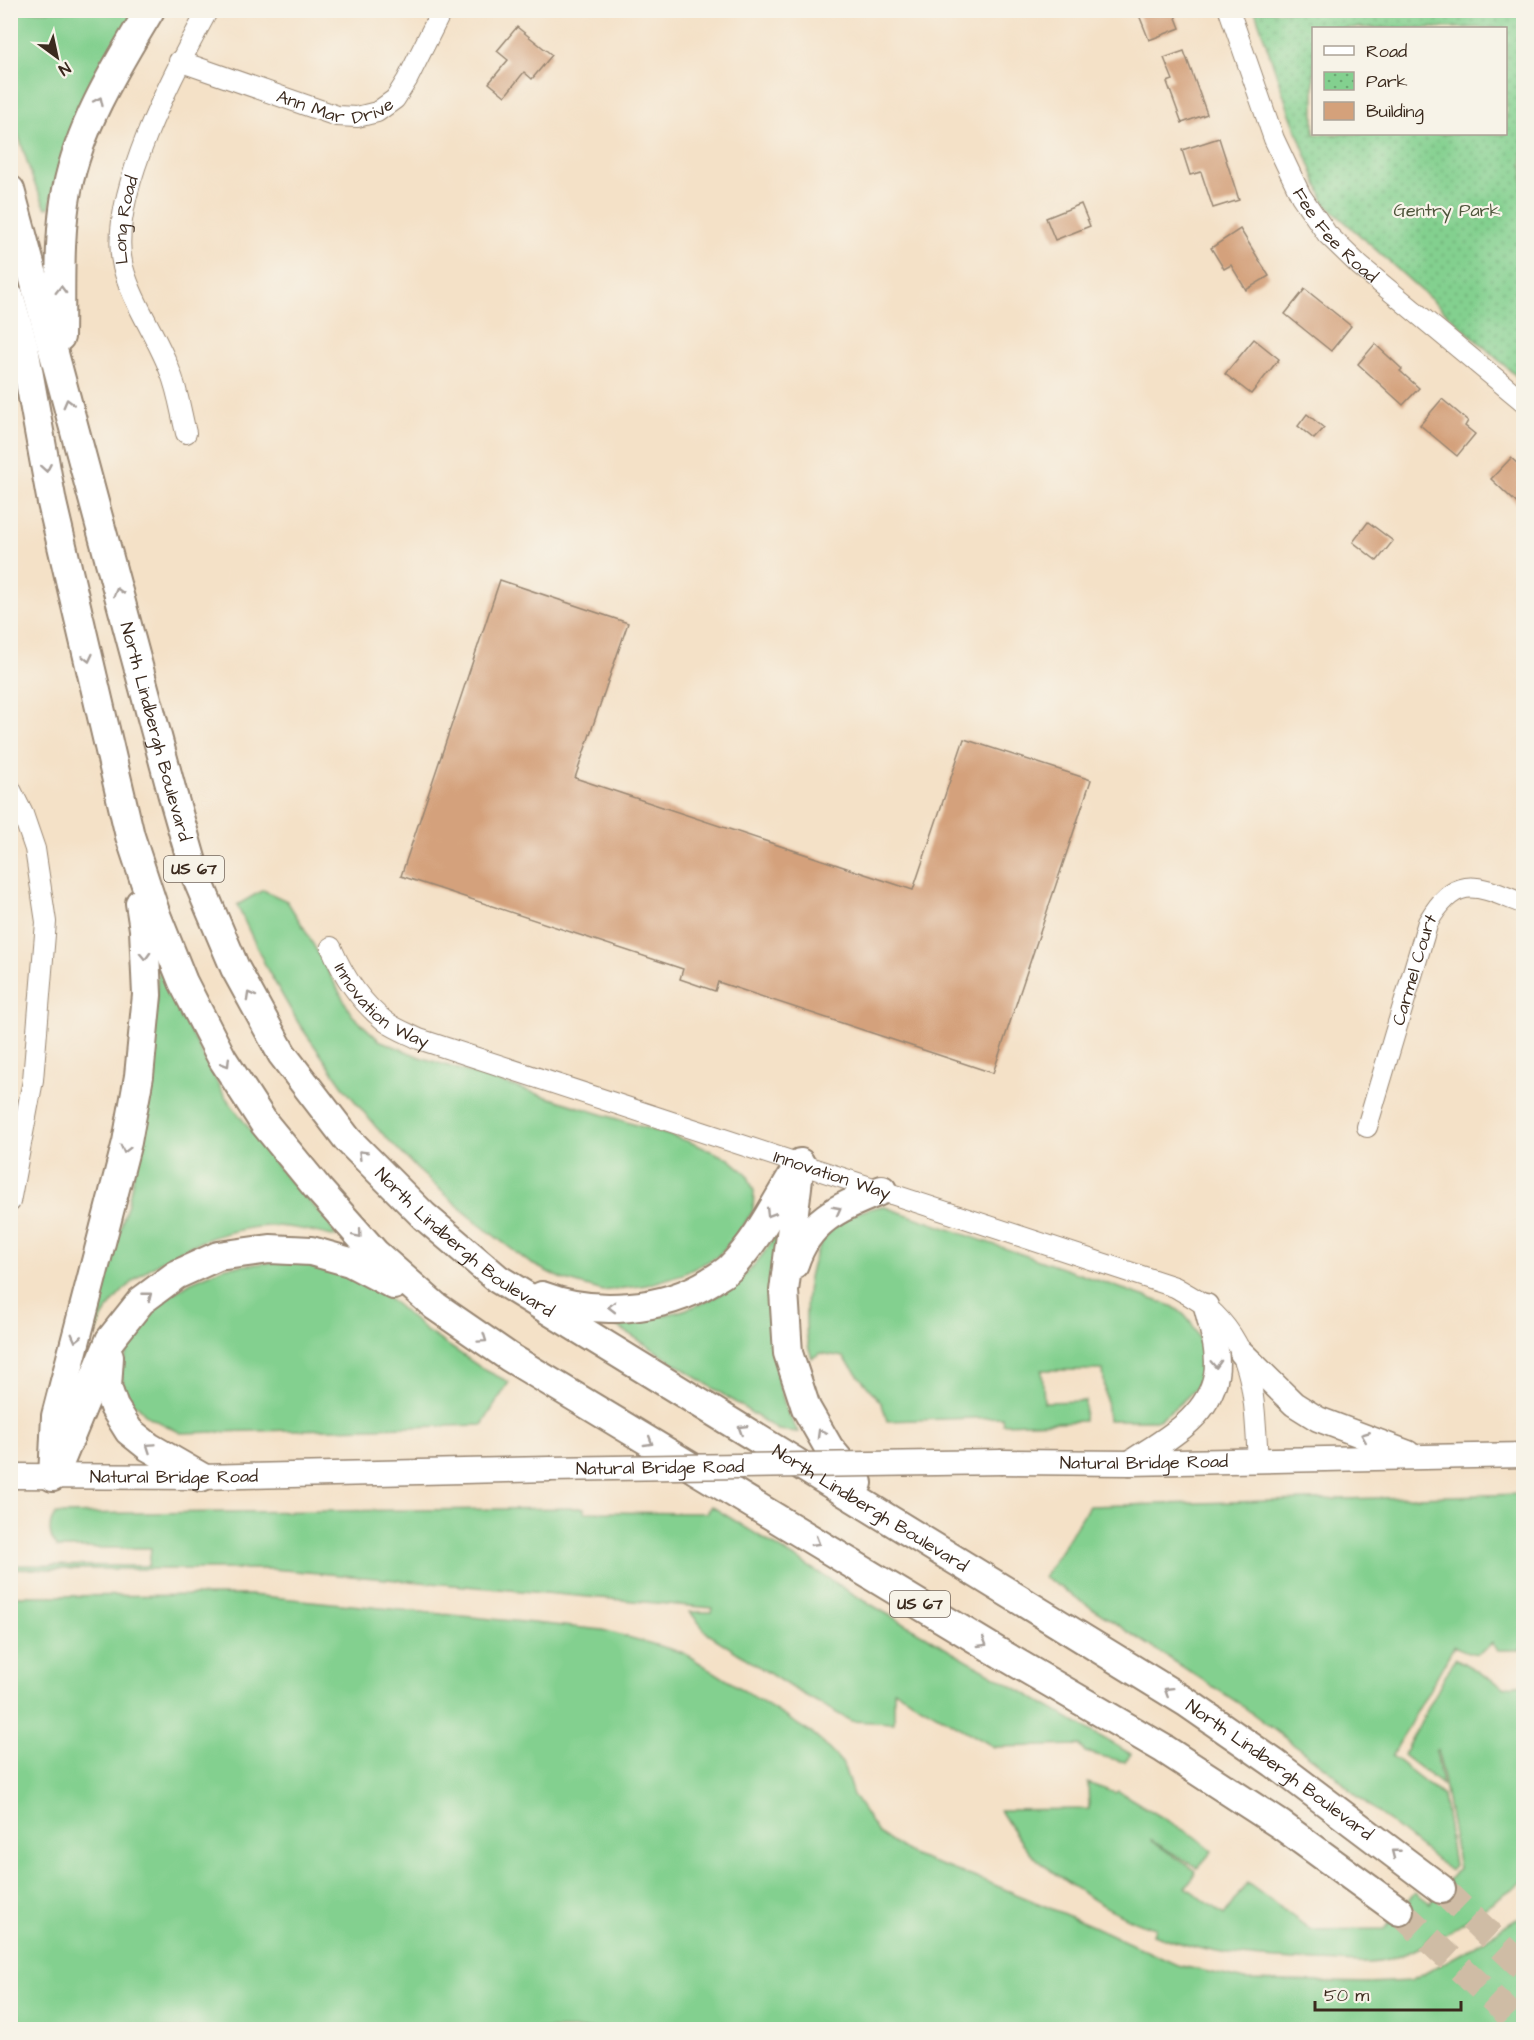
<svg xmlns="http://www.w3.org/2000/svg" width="1534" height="2040" viewBox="0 0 1534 2040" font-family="'Architects Daughter',sans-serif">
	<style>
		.grass { fill: #83d08f; stroke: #5f7d56; stroke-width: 1.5 }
		.park { fill: url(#park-dots); stroke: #5f7d56; stroke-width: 1.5; fill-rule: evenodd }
		.building { fill: #d4a17b }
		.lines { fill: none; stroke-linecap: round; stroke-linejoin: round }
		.highway-tunnel { stroke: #cfbca5; stroke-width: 28; stroke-dasharray: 28 14; stroke-linecap: butt }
		.minor-casing { stroke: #988672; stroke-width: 22 }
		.major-casing { stroke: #988672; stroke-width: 27 }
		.highway-casing { stroke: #988672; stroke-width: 32 }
		.minor { stroke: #fff; stroke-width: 20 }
		.major { stroke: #fff; stroke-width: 24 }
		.highway { stroke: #fff; stroke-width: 28 }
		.major-bridge-casing { stroke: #988672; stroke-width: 27; stroke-linecap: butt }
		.major-bridge { stroke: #fff; stroke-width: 24 }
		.oneway { stroke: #a79f9a }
		.labels { text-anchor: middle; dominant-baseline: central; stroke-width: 4.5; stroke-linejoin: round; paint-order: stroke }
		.shield { fill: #f7f3e8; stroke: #73665b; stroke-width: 1.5 }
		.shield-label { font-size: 16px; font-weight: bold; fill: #3b2a1e }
		.street-label { font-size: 18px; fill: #3b2a1e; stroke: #f7f3e8 }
		.park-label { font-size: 18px; fill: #4d543a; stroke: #f7f3e8 }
	</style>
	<defs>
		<pattern id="park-dots" width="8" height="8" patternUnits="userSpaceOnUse" patternTransform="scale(1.5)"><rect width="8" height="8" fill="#83d08f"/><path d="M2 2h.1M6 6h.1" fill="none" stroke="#6ca974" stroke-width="1.8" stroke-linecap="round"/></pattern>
	</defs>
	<rect width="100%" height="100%" fill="#f7f3e8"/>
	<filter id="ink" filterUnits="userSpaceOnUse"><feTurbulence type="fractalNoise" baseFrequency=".0167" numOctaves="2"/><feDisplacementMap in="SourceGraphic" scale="12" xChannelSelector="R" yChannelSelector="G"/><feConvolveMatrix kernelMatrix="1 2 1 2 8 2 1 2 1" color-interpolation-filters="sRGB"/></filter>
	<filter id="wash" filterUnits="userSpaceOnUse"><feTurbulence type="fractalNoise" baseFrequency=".008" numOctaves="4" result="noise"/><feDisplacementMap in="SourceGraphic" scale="24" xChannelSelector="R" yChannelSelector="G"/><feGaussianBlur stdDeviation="1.35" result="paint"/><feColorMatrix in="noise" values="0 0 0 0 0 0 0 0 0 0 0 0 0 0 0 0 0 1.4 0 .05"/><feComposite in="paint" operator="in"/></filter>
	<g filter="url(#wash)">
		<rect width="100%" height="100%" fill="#f4e1c7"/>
		<path class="grass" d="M 10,11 L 136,11 L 53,190 L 50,207 L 46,208 L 33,180 L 11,112 Z
			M 263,890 L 287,901 L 304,928 L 352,1015 L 379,1040 L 420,1057 L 690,1142 L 729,1159 L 747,1174 L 754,1191 L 753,1211 L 738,1234 L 717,1257 L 683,1274 L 647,1285 L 603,1291 L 562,1279 L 530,1263 L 476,1222 L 418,1170 L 376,1127 L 345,1089 L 299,1024 L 267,969 L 237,905 Z
			M 159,958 L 185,1022 L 224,1095 L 284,1175 L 328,1221 L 336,1237 C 316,1232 292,1226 272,1226 C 215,1227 135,1264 104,1315 C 100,1321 98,1329 95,1336 L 88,1335 L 128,1203 L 148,1106 Z
			M 882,1206 L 1172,1306 C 1177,1309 1183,1313 1187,1318 C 1199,1331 1209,1365 1200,1381 C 1192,1396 1172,1409 1159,1420 L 1108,1420 L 1103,1370 L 1042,1370 L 1044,1402 L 1085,1401 L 1084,1421 L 1003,1424 L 1002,1417 L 887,1421 L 882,1404 L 843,1357 L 821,1353 L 812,1358 C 806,1343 806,1331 806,1316 C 806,1281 811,1247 839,1223 C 850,1213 869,1209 882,1206 Z
			M 781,1226 L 771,1279 L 768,1314 L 778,1380 L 786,1409 L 798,1432 L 778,1430 L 609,1321 C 689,1318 741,1299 781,1226 Z
			M 285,1261 L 338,1268 L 369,1286 L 397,1305 L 426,1331 L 458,1352 L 483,1369 L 509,1382 L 482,1425 L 181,1433 L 147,1416 L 137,1405 L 127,1405 L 121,1372 L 130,1341 L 144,1319 L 166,1298 L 191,1282 L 226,1267 Z
			M 1523,1494 L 1523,1650 L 1498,1650 L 1492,1643 C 1476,1659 1472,1654 1454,1646 L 1392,1756 L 1443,1796 L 1454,1865 L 1450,1871 L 1356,1795 L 1332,1773 L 1237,1702 L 1044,1577 L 1089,1506 Z
			M 711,1506 L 863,1600 L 1131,1754 L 1125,1762 L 1085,1752 L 1080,1745 L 994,1747 L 894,1690 L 894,1723 L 851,1721 L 792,1688 L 708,1634 L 690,1612 L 711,1612 L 712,1608 L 273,1569 L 11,1569 L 11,1565 L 149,1566 L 151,1548 L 57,1548 C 49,1537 47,1524 56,1514 L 584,1508 L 584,1512 L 706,1513 Z
			M 251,1595 L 603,1630 L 684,1653 L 816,1736 L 843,1764 L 853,1795 L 878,1833 L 914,1856 L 985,1881 L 1088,1924 L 1177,1965 L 1245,1980 L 1368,1983 L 1411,1981 L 1469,1949 L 1523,1915 L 1523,2029 L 11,2029 L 11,1596 Z
			M 1455,1658 L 1504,1687 L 1523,1684 L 1523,1724 L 1519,1733 L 1524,1735 L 1523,1881 L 1444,1935 L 1435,1934 C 1429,1937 1427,1943 1422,1946 C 1412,1952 1399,1956 1388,1960 C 1366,1966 1342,1961 1319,1961 C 1258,1959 1212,1956 1153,1934 L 1155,1928 C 1120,1920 1050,1875 1026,1848 C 1016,1836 1008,1823 1000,1810 L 1089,1809 L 1088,1783 L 1115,1793 L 1118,1791 L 1195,1837 L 1212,1851 L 1198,1868 L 1150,1840 L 1196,1871 L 1186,1887 L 1224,1915 L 1247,1883 L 1311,1930 L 1384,1929 L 1415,1892 L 1430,1903 L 1459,1868 L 1438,1750 L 1436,1750 L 1442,1785 L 1403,1755 Z"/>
		<path class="park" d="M 1255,11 L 1523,11 L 1523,382 L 1325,204 L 1290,114 ZM 1314,28 L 1506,28 L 1506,134 L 1314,134 Z"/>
		<g id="blocks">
			<path class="building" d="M 1137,10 L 1173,10 L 1180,28 L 1149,40 Z
				M 517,27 L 552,55 L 532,79 L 524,72 L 505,96 L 489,83 L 508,60 L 497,51 Z
				M 1184,51 L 1207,114 L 1182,123 L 1167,82 L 1173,80 L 1164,58 Z
				M 1219,138 L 1239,200 L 1213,208 L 1201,172 L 1190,175 L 1182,150 Z
				M 1081,204 L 1090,226 L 1055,240 L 1046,218 Z
				M 1240,229 L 1269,276 L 1246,290 L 1231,265 L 1224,269 L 1211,248 Z
				M 1305,289 L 1351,326 L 1331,351 L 1285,314 Z
				M 1254,339 L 1279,359 L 1251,394 L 1225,374 Z
				M 1375,344 L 1402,369 L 1400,371 L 1419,388 L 1403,405 L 1358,364 Z
				M 1442,399 L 1468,421 L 1465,426 L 1475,434 L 1457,456 L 1420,425 Z
				M 1307,414 L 1324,428 L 1314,439 L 1298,426 Z
				M 1511,458 L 1524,469 L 1524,510 L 1491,479 Z
				M 1368,522 L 1393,541 L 1377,561 L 1353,542 Z
				M 500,580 L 628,623 L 575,778 L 913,890 L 964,739 L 1091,780 L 993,1073 L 718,982 L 715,991 L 680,979 L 683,969 L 401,876 Z"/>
		</g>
	</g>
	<g filter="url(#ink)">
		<use href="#blocks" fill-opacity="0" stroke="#988672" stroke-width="1.5"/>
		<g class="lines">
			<path class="highway-tunnel" d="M 1441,1889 L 1524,1968
				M 1399,1911 L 1505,2010 L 1523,2030"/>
			<defs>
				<g id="minor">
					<path id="s1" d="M 1229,10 L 1274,139 L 1301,196 L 1327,234 L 1360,266 L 1524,402"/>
					<path id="s2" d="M 179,61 L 337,116 L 357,117 L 377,112 L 395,99 L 407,80 L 442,10"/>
					<path id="s3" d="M 186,433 C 181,413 178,391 170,371 C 157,336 133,304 123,267 C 106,199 175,70 208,10"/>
					<path d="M 10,788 L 23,814 L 35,849 L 46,922 L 33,1080 L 10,1202"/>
					<path id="s4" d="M 331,947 C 343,975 361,1003 386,1022 C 396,1029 409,1034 419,1039 L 1175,1287 C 1185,1293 1197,1299 1207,1307 C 1256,1349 1254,1401 1258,1461"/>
					<path id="s5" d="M 1367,1127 L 1428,922 C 1457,872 1478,886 1524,904"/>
				</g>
				<g id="major">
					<path d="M 1242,1353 L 1294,1404 L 1318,1419 L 1408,1453"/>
					<path id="s6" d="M 1002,1462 L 1130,1463 L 1524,1455"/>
					<path d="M 1130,1463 C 1164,1440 1208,1419 1216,1375 C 1220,1353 1211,1327 1206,1306"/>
					<path id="s7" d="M 10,1476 L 201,1477 L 550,1469"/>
				</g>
				<g id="highway">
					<path id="s8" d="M 10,190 L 173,796 L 196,876 L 235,968 L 282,1054 L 348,1140 L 424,1216 L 498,1279 L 1186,1702 L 1274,1763 L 1441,1889"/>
					<path d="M 10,298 L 24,348 L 52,503 L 130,836 L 156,915 L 183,982 L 222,1058 L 264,1123 L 319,1190 L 375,1253 L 435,1306 L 509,1357 L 998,1652 L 1164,1749 L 1281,1825 L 1399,1911"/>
					<path d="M 60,337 C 61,289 58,237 67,190 C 80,124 116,67 150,10"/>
					<path d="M 800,1163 L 784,1291 L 788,1353 L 806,1408 L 829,1448 L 858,1483"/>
					<path d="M 794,1264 C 809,1218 841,1207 882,1190"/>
					<path d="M 542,1296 C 594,1316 663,1311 711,1281 C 717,1277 725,1273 730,1268 C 757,1241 774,1206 794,1173"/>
					<path d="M 109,1357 L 107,1387 L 114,1407 L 129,1431 L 149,1447 L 201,1477"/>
					<path d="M 61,1459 L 110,1340 L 141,1301 L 176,1275 L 218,1256 L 270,1249 L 311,1251 L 350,1262 L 394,1285"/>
					<path d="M 53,1477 L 56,1416 L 127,1142 L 139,1076 L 147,995 L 144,929 L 140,903"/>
				</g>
			</defs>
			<use href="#minor" class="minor-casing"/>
			<use href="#major" class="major-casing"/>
			<use href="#highway" class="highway-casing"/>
			<use href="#minor" class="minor"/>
			<use href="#major" class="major"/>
			<use href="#highway" class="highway"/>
			<defs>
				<g id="major-bridge">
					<path id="s9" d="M 550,1469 L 1002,1462"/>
				</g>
			</defs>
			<use href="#major-bridge" class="major-bridge-casing"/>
			<use href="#major-bridge" class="major-bridge"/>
		</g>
		<defs><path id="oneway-chevron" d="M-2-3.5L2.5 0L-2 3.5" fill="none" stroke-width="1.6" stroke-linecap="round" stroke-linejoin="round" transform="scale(1.5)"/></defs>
		<g class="oneway">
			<use href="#oneway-chevron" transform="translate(99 101) rotate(-65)"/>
			<use href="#oneway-chevron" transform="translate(61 290) rotate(-89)"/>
			<use href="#oneway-chevron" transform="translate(68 403) rotate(-105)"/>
			<use href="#oneway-chevron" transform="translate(46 468) rotate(80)"/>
			<use href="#oneway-chevron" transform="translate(118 592) rotate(-105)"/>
			<use href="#oneway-chevron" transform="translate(88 658) rotate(77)"/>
			<use href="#oneway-chevron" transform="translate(145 956) rotate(88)"/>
			<use href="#oneway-chevron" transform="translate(250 996) rotate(-119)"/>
			<use href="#oneway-chevron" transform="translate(226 1063) rotate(58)"/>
			<use href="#oneway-chevron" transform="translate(125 1149) rotate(104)"/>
			<use href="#oneway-chevron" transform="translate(362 1154) rotate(-135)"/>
			<use href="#oneway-chevron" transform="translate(837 1210) rotate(-28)"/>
			<use href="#oneway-chevron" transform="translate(770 1213) rotate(121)"/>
			<use href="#oneway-chevron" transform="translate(358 1234) rotate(49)"/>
			<use href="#oneway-chevron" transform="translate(148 1296) rotate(-38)"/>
			<use href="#oneway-chevron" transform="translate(612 1307) rotate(180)"/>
			<use href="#oneway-chevron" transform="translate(76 1338) rotate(104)"/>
			<use href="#oneway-chevron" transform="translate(483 1339) rotate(35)"/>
			<use href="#oneway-chevron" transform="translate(1216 1364) rotate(88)"/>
			<use href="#oneway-chevron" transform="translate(742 1429) rotate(-148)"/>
			<use href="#oneway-chevron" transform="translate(821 1433) rotate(-120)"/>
			<use href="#oneway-chevron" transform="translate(1365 1436) rotate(-158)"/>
			<use href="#oneway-chevron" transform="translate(649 1442) rotate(31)"/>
			<use href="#oneway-chevron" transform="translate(150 1447) rotate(-146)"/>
			<use href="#oneway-chevron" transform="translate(816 1542) rotate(31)"/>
			<use href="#oneway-chevron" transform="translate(983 1643) rotate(31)"/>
			<use href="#oneway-chevron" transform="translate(1168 1691) rotate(-148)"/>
			<use href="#oneway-chevron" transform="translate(1395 1853) rotate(-142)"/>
		</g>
	</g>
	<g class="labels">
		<g class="shield">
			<rect x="164" y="856" width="60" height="26" rx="4.5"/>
			<rect x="890" y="1591" width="60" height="26" rx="4.5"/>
		</g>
		<g class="shield-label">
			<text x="194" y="869">US 67</text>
			<text x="920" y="1604">US 67</text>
		</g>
		<g class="street-label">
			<text stroke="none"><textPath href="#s2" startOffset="165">Ann Mar Drive</textPath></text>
			<text stroke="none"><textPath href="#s3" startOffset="226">Long Road</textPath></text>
			<text stroke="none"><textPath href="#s1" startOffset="252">Fee Fee Road</textPath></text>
			<text stroke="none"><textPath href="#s8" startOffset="561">North Lindbergh Boulevard</textPath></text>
			<text stroke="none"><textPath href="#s5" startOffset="164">Carmel Court</textPath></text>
			<text stroke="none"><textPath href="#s4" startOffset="80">Innovation Way</textPath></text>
			<text stroke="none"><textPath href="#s4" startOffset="566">Innovation Way</textPath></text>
			<text stroke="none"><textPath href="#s8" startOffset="1173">North Lindbergh Boulevard</textPath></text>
			<text stroke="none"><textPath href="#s6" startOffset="142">Natural Bridge Road</textPath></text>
			<text stroke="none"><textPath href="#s9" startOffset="110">Natural Bridge Road</textPath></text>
			<text stroke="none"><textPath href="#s7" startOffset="164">Natural Bridge Road</textPath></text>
			<text stroke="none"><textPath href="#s8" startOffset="1659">North Lindbergh Boulevard</textPath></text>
			<text stroke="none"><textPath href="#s8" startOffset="2145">North Lindbergh Boulevard</textPath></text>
		</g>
		<g class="park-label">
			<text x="1447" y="210">Gentry Park</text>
		</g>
	</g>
	<rect width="1534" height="2040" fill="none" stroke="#f7f3e8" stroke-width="36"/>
	<rect x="1312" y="27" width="195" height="108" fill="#f7f3e8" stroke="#aca397" stroke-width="1.5"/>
	<rect x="1324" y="46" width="30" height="9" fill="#ffffff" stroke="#aca397" stroke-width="1.5"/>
	<text x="1366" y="57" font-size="18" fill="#3b2a1e">Road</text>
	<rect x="1324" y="72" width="30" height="18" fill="url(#park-dots)" stroke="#aca397" stroke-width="1.5"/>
	<text x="1366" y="87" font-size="18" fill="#3b2a1e">Park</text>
	<rect x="1324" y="102" width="30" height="18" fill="#d4a17b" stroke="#aca397" stroke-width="1.5"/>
	<text x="1366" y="117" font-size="18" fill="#3b2a1e">Building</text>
	<g transform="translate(57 57) rotate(147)" stroke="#f7f3e8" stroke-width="4.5" paint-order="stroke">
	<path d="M0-4.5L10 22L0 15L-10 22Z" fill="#3b2a1e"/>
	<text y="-9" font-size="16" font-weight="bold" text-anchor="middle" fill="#3b2a1e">N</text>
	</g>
	<path d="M1315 2001v9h146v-9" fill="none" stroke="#3b2a1e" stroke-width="3"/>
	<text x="1324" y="2001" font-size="18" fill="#3b2a1e" stroke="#f7f3e8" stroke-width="4.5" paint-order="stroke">50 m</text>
</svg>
